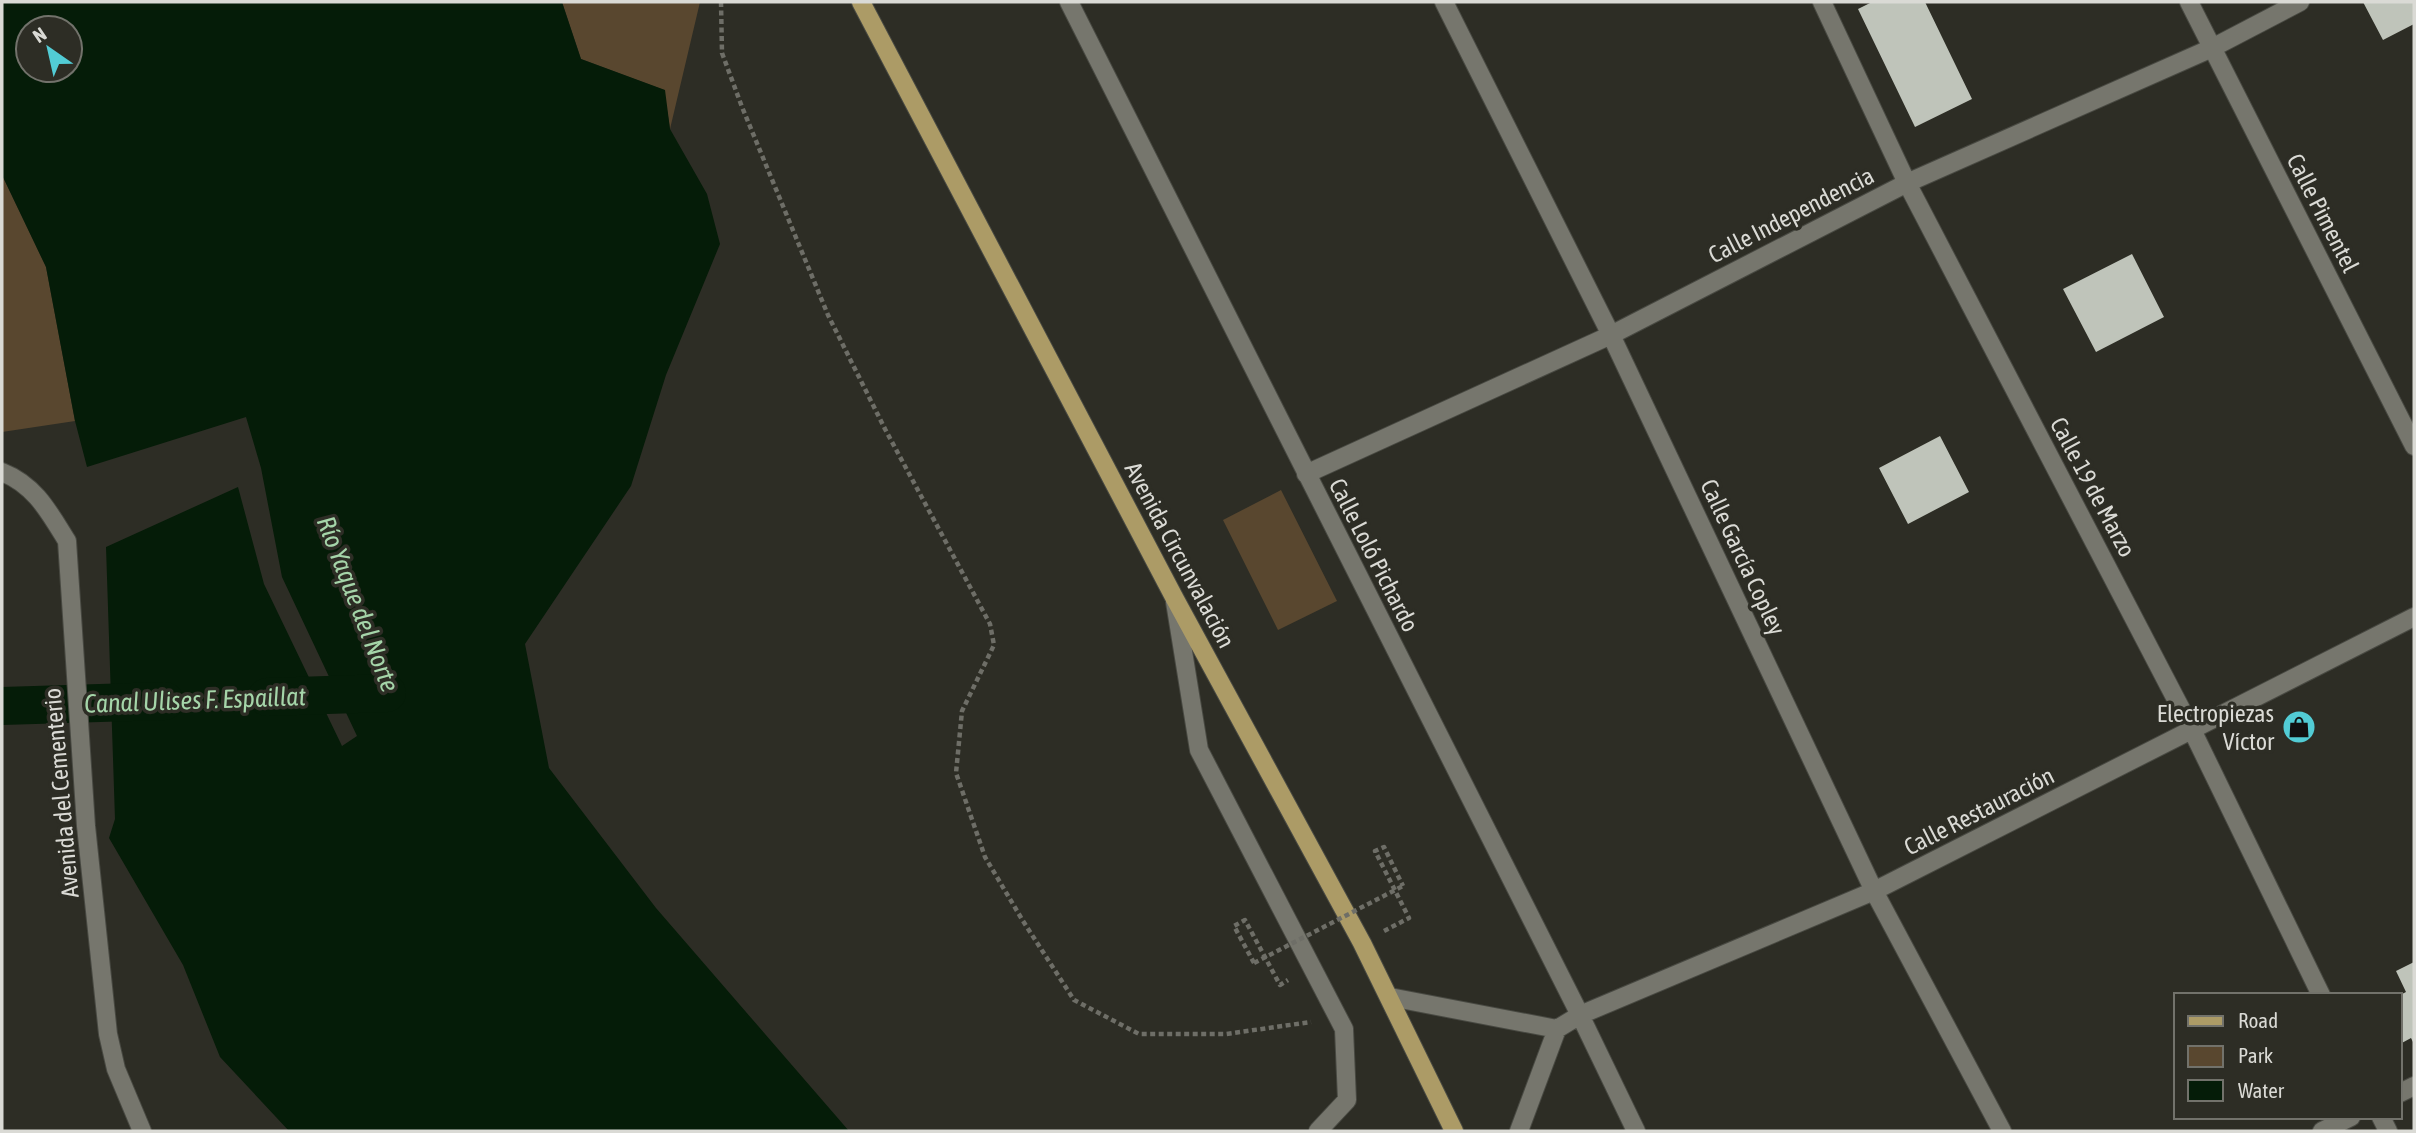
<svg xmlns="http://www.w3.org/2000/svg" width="2416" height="1133" viewBox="0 0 2416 1133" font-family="'Asap Condensed',sans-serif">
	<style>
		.green { fill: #59472f }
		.water { fill: #051c08; fill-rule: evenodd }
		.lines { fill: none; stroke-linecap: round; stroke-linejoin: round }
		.canal { stroke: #051c08; stroke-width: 38 }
		.building { fill: #bfc4ba }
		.minor-casing { stroke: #484942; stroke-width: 20 }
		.major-casing { stroke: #484942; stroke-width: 20 }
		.path { stroke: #6e6e67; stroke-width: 4.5; stroke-dasharray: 5 3.5; stroke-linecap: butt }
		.minor { stroke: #76766d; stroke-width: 18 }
		.major { stroke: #ac9b66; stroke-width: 18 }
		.path-bridge { stroke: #6e6e67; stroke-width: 4.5; stroke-dasharray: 5 3.5; stroke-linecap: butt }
		.labels { text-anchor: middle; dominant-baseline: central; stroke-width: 7; stroke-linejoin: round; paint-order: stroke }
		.street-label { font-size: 24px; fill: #dadad5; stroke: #2d2d25 }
		.poi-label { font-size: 24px; fill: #dadad5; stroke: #2d2d25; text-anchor: end }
		.water-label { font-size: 26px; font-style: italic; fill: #a5d5a9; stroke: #2d2d25 }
	</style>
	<rect width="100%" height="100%" fill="#2d2d25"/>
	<path class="green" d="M 562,2 L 700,2 L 670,129 L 664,90 L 581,59 Z
		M 2,175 L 46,267 L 75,421 L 2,432 Z
		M 1281,490 L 1337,601 L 1278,630 L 1223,520 Z"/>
	<path class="water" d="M 2,2 L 562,2 L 581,59 L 665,90 L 670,129 L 707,194 L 720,244 L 666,375 L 631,486 L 525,644 L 549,768 L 656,908 L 849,1131 L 289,1131 L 220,1057 L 183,965 L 109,838 L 115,819 L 106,547 L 238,487 L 264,584 L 342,746 L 357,736 L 282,577 L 261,468 L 246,417 L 87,467 L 75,421 L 46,267 L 2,175 ZM 28,28 L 70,28 L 70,70 L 28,70 Z"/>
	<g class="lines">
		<path class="canal" d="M 267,697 L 387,693
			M 2,706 L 165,701"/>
	</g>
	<path class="building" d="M 1872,2 L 1925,2 L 1972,99 L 1915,127 L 1858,9 Z
		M 2363,2 L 2414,2 L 2414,24 L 2383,40 Z
		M 2132,254 L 2164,317 L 2096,352 L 2063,289 Z
		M 1940,436 L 1969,492 L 1908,524 L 1879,468 Z
		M 2414,962 L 2414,1044 L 2411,1038 L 2400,1044 L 2400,995 L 2406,992 L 2396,971 Z"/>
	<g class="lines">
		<defs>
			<path id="minor" d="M 1069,2 L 1580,1015 L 1636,1131
				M 1444,2 L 1611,335 L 1874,891 L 2002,1131
				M 1822,2 L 1907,183 L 2192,730 L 2321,995
				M 2189,2 L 2414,446
				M 2,472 C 35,485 49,512 67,541 L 86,826 L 108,1034 L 116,1069 L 142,1131
				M 1306,474 L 1611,335 L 1907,183 L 2212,48 L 2300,2
				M 1175,602 L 1199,750 L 1344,1029 L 1347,1100 L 1318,1131
				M 1390,997 L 1557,1029
				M 2400,1093 L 2414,1086
				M 2381,1117 L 2388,1131
				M 1519,1131 L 1557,1029 L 1580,1015 L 1874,891 L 2414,617
				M 2322,1131 L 2351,1117"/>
			<path id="major" d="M 861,2 L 1175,599 L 1362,943 L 1454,1131"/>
		</defs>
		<use href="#minor" class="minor-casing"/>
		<use href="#major" class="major-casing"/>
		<path class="path" d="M 721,2 L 722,53 L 742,107 L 828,315 L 885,429 L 990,624 L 994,645 L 962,711 L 956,773 L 985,857 L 1023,921 L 1074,1000 L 1139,1034 L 1226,1034 L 1311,1022
			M 1384,931 L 1409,918 L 1375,851 L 1384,847 L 1403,886
			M 1254,963 L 1234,926 L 1245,920 L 1280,985 L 1288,980"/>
		<use href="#minor" class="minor"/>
		<use href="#major" class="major"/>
		<path class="path-bridge" d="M 1254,963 L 1403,886"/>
	</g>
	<defs>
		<symbol id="shop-disc" viewBox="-11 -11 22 22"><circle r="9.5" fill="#52ccd5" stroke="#2d2d25"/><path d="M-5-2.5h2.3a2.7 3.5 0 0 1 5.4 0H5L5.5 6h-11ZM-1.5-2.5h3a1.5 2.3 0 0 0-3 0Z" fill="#111"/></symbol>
	</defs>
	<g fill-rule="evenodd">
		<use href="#shop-disc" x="2280" y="708" width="38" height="38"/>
	</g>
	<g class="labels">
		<g class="street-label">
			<text transform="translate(2323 213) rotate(63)">Calle Pimentel</text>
			<text transform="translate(1791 215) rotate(-27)">Calle Independencia</text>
			<text transform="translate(2093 487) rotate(62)">Calle 19 de Marzo</text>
			<text transform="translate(1180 555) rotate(62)">Avenida Circunvalación</text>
			<text transform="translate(1374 555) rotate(63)">Calle Loló Pichardo</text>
			<text transform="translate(1743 557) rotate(65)">Calle García Copley</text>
			<text transform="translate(61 793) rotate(-95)">Avenida del Cementerio</text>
			<text transform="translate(1979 811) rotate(-27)">Calle Restauración</text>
		</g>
		<g class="poi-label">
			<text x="2274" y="713">Electropiezas<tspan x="2274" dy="28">Víctor</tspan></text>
		</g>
		<g class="water-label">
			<text transform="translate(358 604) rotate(69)">Río Yaque del Norte</text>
			<text transform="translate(195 700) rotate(-2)">Canal Ulises F. Espaillat</text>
		</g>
	</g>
	<rect width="2416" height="1133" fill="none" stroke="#dadad5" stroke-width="7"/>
	<rect x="2174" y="993" width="228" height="126" fill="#2d2d25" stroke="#72726b" stroke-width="2"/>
	<rect x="2188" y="1016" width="35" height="10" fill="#ac9b66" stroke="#72726b" stroke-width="2"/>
	<text x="2238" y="1028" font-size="21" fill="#dadad5">Road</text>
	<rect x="2188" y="1046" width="35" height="21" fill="#59472f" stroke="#72726b" stroke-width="2"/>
	<text x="2238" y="1063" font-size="21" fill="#dadad5">Park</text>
	<rect x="2188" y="1080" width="35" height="21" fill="#051c08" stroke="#72726b" stroke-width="2"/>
	<text x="2238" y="1098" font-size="21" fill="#dadad5">Water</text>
	<g transform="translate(49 49) rotate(326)"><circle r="33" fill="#2d2d25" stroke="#72726b" stroke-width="2"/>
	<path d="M0-5L12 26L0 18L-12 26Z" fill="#52ccd5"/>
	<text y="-10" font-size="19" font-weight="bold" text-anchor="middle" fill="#dadad5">N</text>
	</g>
</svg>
